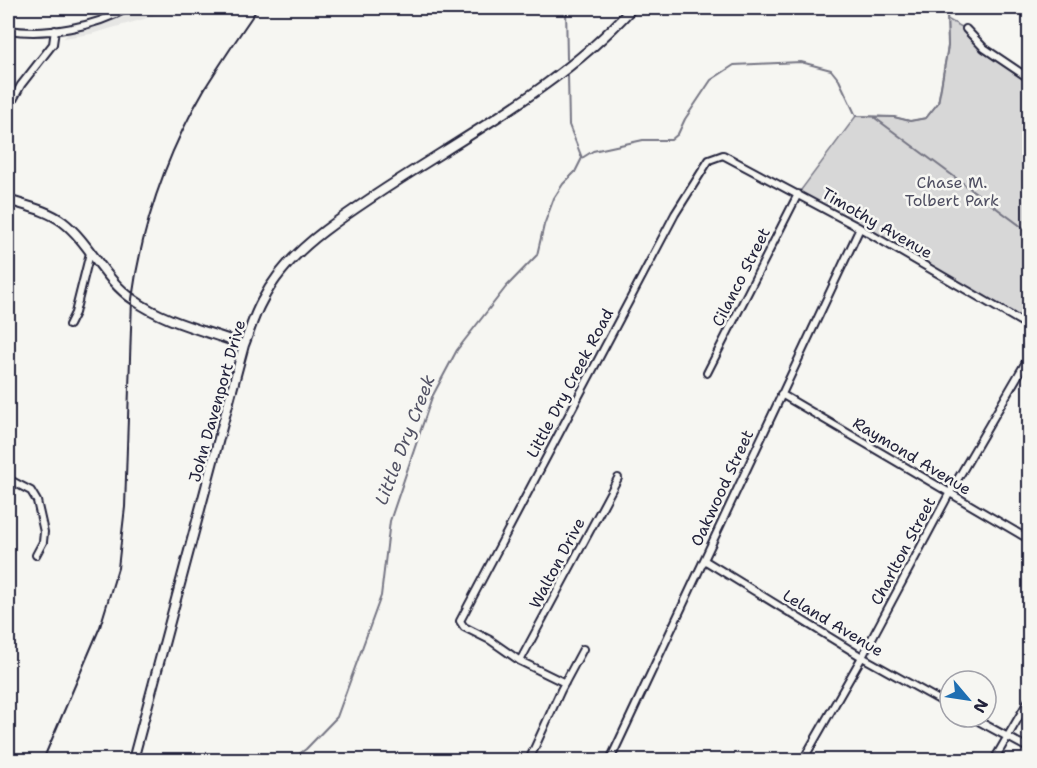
<svg xmlns="http://www.w3.org/2000/svg" width="1037" height="768" viewBox="0 0 1037 768" font-family="'Shantell Sans',sans-serif">
	<style>
		.built { fill: #e6e6e4 }
		.green { fill: #d7d7d7; stroke: #7c7c89; stroke-width: 1.5 }
		.lines { fill: none; stroke-linecap: round; stroke-linejoin: round }
		.stream { stroke: #757583; stroke-width: 2 }
		.minor-casing { stroke: #22223b; stroke-width: 10 }
		.tertiary-casing { stroke: #22223b; stroke-width: 12 }
		.primary-casing { stroke: #22223b; stroke-width: 14 }
		.minor { stroke: #f6f6f2; stroke-width: 6 }
		.tertiary { stroke: #f6f6f2; stroke-width: 8 }
		.primary { stroke: #f6f6f2; stroke-width: 9 }
		.rail { stroke: #22223b; stroke-width: 2 }
		.labels { text-anchor: middle; dominant-baseline: central; stroke-width: 5; stroke-linejoin: round; paint-order: stroke }
		.park-label { font-size: 16px; fill: #4f4f62; stroke: #f6f6f2 }
		.street-label { font-size: 16px; fill: #22223b; stroke: #f6f6f2 }
		.water-label { font-size: 18px; font-style: italic; fill: #535365; stroke: #f6f6f2 }
	</style>
	<rect width="100%" height="100%" fill="#f6f6f2"/>
	<filter id="ink" filterUnits="userSpaceOnUse"><feTurbulence type="fractalNoise" baseFrequency=".0167" numOctaves="2"/><feDisplacementMap in="SourceGraphic" scale="12" xChannelSelector="R" yChannelSelector="G"/><feConvolveMatrix kernelMatrix="1 2 1 2 8 2 1 2 1" color-interpolation-filters="sRGB"/></filter>
	<g filter="url(#ink)">
		<path class="built" d="M 136,8 L 172,8 L 144,19 L 91,34 L 64,38 L 68,33 L 111,21 Z"/>
		<path class="green" d="M 947,19 L 966,29 L 984,48 L 1029,79 L 1029,327 L 798,194 L 856,116 L 894,117 L 910,121 L 926,118 L 938,103 L 948,46 Z"/>
		<g class="lines">
			<path class="stream" d="M 566,8 L 567,59
				M 568,75 L 569,125 L 582,158
				M 875,118 L 1030,233
				M 291,760 L 306,749 L 337,717 L 381,596 L 390,521 L 432,397 L 457,350 L 506,287 L 537,255 L 544,225 L 554,198 L 563,184 L 575,172 L 582,158 L 593,151 L 643,140 L 671,140 L 678,134 L 685,119 L 711,80 L 734,65 L 801,62 L 831,70 L 839,80 L 856,116 L 894,117 L 910,121 L 926,118 L 938,103 L 941,87 L 948,46 L 947,8"/>
			<defs>
				<path id="minor" d="M 966,29 L 984,48 L 1030,79
					M 8,30 C 47,36 94,27 128,8
					M 8,109 L 21,85 L 53,44 L 55,30
					M 69,325 L 75,313 L 90,253
					M 707,373 L 798,194
					M 781,394 L 1030,540
					M 8,479 L 31,491 L 37,501 L 44,532 L 43,542 L 36,555
					M 704,560 L 862,657 L 950,706
					M 520,661 L 618,478
					M 565,683 L 520,661 L 490,640 L 464,627 L 460,621 L 675,214 L 709,160 L 723,155 L 860,228 L 1030,327
					M 971,717 L 1030,749
					M 529,760 L 561,690 L 583,649
					M 610,760 L 860,228
					M 803,760 L 862,657 L 949,494 L 1030,355
					M 994,760 L 1030,698"/>
				<path id="tertiary" d="M 8,200 C 26,206 47,210 63,222 C 90,243 104,280 134,300 C 166,323 208,331 244,345
					M 133,760 L 244,345 C 250,330 254,315 262,301 C 276,273 299,250 324,231 C 423,156 550,100 632,8"/>
				<path id="primary" d="M 8,759 L 15,760"/>
			</defs>
			<use href="#minor" class="minor-casing"/>
			<use href="#tertiary" class="tertiary-casing"/>
			<use href="#primary" class="primary-casing"/>
			<use href="#minor" class="minor"/>
			<use href="#tertiary" class="tertiary"/>
			<use href="#primary" class="primary"/>
			<path class="rail" d="M 43,760 L 100,627 L 118,568 L 125,507 L 132,299 C 142,225 167,153 205,88 C 222,61 240,34 258,8"/>
		</g>
	</g>
	<g class="labels">
		<g class="park-label">
			<text x="952" y="182">Chase M.<tspan x="952" dy="18">Tolbert Park</tspan></text>
		</g>
		<g class="street-label">
			<text transform="translate(877 223) rotate(30)">Timothy Avenue</text>
			<text transform="translate(741 277) rotate(-63)">Cilanco Street</text>
			<text transform="translate(570 383) rotate(-62)">Little Dry Creek Road</text>
			<text transform="translate(217 401) rotate(-74)">John Davenport Drive</text>
			<text transform="translate(912 456) rotate(31)">Raymond Avenue</text>
			<text transform="translate(722 488) rotate(-65)">Oakwood Street</text>
			<text transform="translate(903 551) rotate(-62)">Charlton Street</text>
			<text transform="translate(557 563) rotate(-62)">Walton Drive</text>
			<text transform="translate(833 623) rotate(31)">Leland Avenue</text>
		</g>
		<g class="water-label">
			<text transform="translate(405 440) rotate(-69)">Little Dry Creek</text>
		</g>
	</g>
	<rect width="1037" height="768" fill="none" stroke="#f6f6f2" stroke-width="30"/>
	<rect x="15" y="15" width="1007" height="738" fill="none" stroke="#22223b" stroke-width="2" filter="url(#ink)"/>
	<g transform="translate(968 699) rotate(119)"><circle r="28" fill="#f6f6f2" stroke="#a1a1a9" stroke-width="1.5"/>
	<path d="M0-4.5L10 22L0 15L-10 22Z" fill="#1f6fb2"/>
	<text y="-9" font-size="16" font-weight="bold" text-anchor="middle" fill="#22223b">N</text>
	</g>
</svg>
